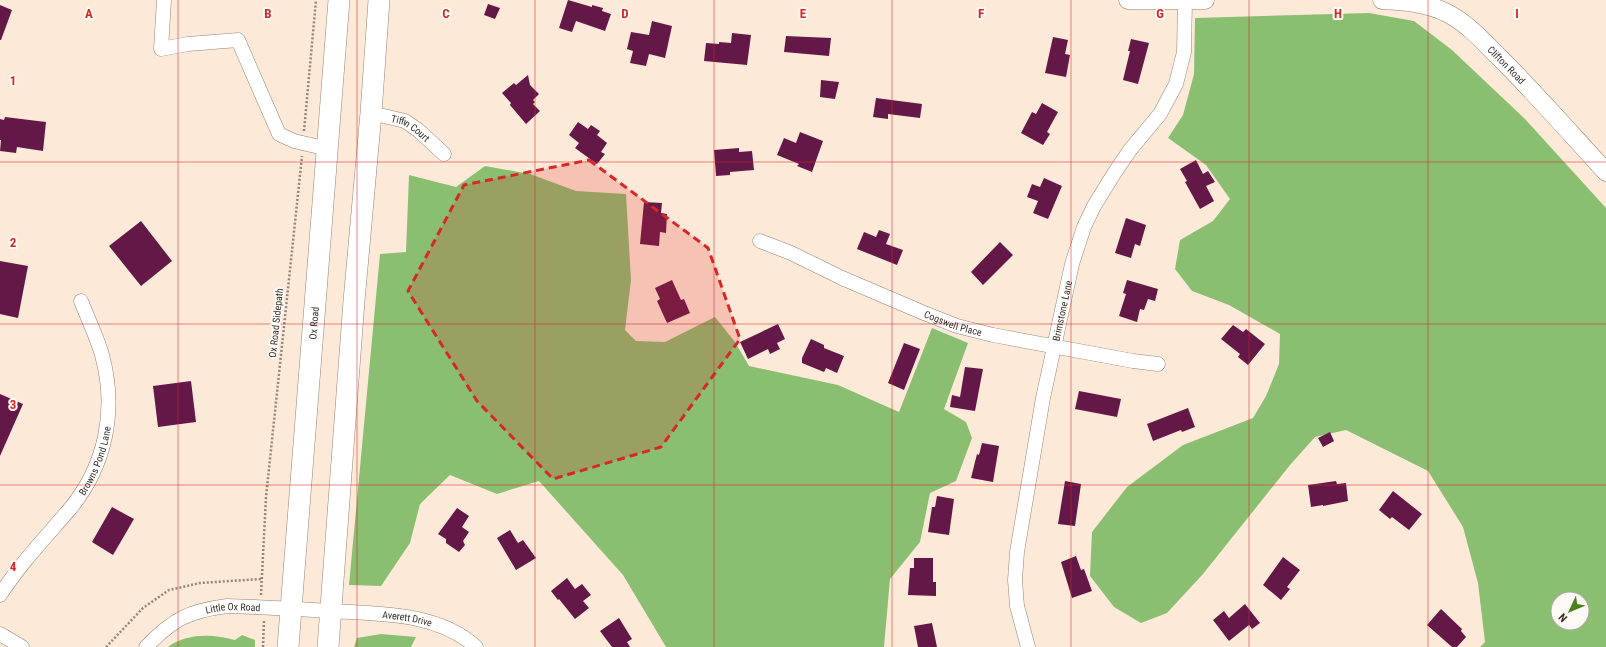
<svg xmlns="http://www.w3.org/2000/svg" width="1606" height="647" viewBox="0 0 1606 647" font-family="'Roboto Condensed',sans-serif">
	<style>
		.forest { fill: #8abf71; fill-rule: evenodd }
		.building { fill: #641848 }
		.lines { fill: none; stroke-linecap: round; stroke-linejoin: round }
		.minor-casing { stroke: #948373; stroke-width: 15 }
		.major-casing { stroke: #948373; stroke-width: 19 }
		.highway-casing { stroke: #948373; stroke-width: 22 }
		.path { stroke: #92857a; stroke-width: 2.5; stroke-dasharray: 2 2; stroke-linecap: butt }
		.minor { stroke: #fff; stroke-width: 14 }
		.major { stroke: #fff; stroke-width: 18 }
		.highway { stroke: #fff; stroke-width: 21 }
		.marked { fill: #d62828; fill-opacity: 0.2; stroke: #d62828; stroke-width: 3; stroke-dasharray: 8 5; stroke-linejoin: round }
		.grid { fill: none; stroke: #d62828; stroke-width: 1; stroke-opacity: 0.55 }
		.labels { text-anchor: middle; dominant-baseline: central; stroke-width: 4; stroke-linejoin: round; paint-order: stroke }
		.street-label { font-size: 10px; fill: #362f28; stroke: #fdfaf6 }
		.grid-label { font-size: 13px; text-anchor: middle; font-weight: bold; fill: #d62828; stroke: #fdfaf6; stroke-width: 4; stroke-linejoin: round; paint-order: stroke }
	</style>
	<rect width="100%" height="100%" fill="#fde9d8"/>
	<path class="forest" d="M 1369,13 L 1414,21 L 1452,50 L 1525,119 L 1606,208 L 1606,647 L 1480,647 L 1485,642 L 1478,583 L 1463,527 L 1428,471 L 1346,430 L 1315,437 L 1290,465 L 1203,574 L 1167,613 L 1141,623 L 1114,607 L 1090,576 L 1092,532 L 1127,487 L 1183,445 L 1253,418 L 1266,396 L 1279,364 L 1280,334 L 1229,305 L 1192,291 L 1175,269 L 1180,240 L 1213,221 L 1230,199 L 1206,165 L 1168,138 L 1183,115 L 1194,74 L 1195,18 ZM 1558,599 L 1582,599 L 1582,623 L 1558,623 Z
		M 485,166 L 530,174 L 576,191 L 626,194 L 631,280 L 625,330 L 636,341 L 665,342 L 715,317 L 735,342 L 749,366 L 838,385 L 899,412 L 932,328 L 968,343 L 944,409 L 966,422 L 972,438 L 956,481 L 930,493 L 920,542 L 890,579 L 884,647 L 666,647 L 623,575 L 539,481 L 497,494 L 450,475 L 420,504 L 410,543 L 381,586 L 349,585 L 380,254 L 406,252 L 409,175 L 456,187 Z
		M 381,634 L 416,637 L 411,647 L 354,647 L 357,638 Z
		M 242,635 L 255,640 L 255,647 L 168,647 C 187,633 213,634 235,640 Z"/>
	<path class="building" d="M 568,0 L 592,7 L 592,5 L 603,8 L 602,11 L 611,14 L 605,31 L 576,21 L 572,32 L 559,28 Z
		M 488,4 L 500,8 L 495,19 L 484,15 Z
		M 0,5 L 12,10 L 1,40 L 0,40 Z
		M 652,21 L 672,26 L 665,58 L 649,54 L 646,66 L 630,63 L 633,51 L 627,49 L 631,32 L 649,35 Z
		M 732,33 L 751,35 L 747,65 L 704,61 L 706,43 L 719,44 L 719,42 L 731,43 Z
		M 786,36 L 831,38 L 829,56 L 784,52 Z
		M 1053,37 L 1068,40 L 1065,54 L 1070,55 L 1066,77 L 1045,73 Z
		M 1131,39 L 1149,43 L 1138,84 L 1123,80 L 1130,51 L 1128,51 Z
		M 528,75 L 530,85 L 539,94 L 533,100 L 535,102 L 533,104 L 540,111 L 526,124 L 510,105 L 511,103 L 502,93 L 514,83 L 516,85 Z
		M 821,80 L 839,82 L 835,99 L 820,97 Z
		M 876,98 L 922,104 L 920,118 L 888,114 L 888,119 L 873,117 Z
		M 1042,103 L 1058,112 L 1047,132 L 1050,134 L 1043,145 L 1021,133 L 1032,112 L 1036,114 Z
		M 5,117 L 46,122 L 43,151 L 17,147 L 16,153 L 0,151 L 1,140 L 0,140 L 0,119 L 4,120 Z
		M 578,122 L 588,129 L 591,125 L 600,131 L 597,135 L 607,143 L 601,152 L 605,154 L 597,164 L 575,148 L 579,143 L 569,135 Z
		M 800,132 L 823,141 L 812,172 L 797,166 L 799,164 L 777,155 L 784,138 L 796,143 Z
		M 739,148 L 739,152 L 752,151 L 754,170 L 730,172 L 730,175 L 716,176 L 714,150 Z
		M 1196,160 L 1203,174 L 1208,171 L 1215,182 L 1206,186 L 1214,201 L 1200,209 L 1185,182 L 1187,181 L 1180,169 Z
		M 1044,178 L 1062,186 L 1048,219 L 1033,213 L 1038,201 L 1027,197 L 1032,184 L 1040,187 Z
		M 644,202 L 662,203 L 661,213 L 667,214 L 666,233 L 660,232 L 659,246 L 640,244 Z
		M 1126,218 L 1146,225 L 1140,246 L 1135,244 L 1131,258 L 1115,253 Z
		M 141,221 L 172,261 L 141,286 L 109,246 Z
		M 879,230 L 890,234 L 886,244 L 903,250 L 897,265 L 857,249 L 864,232 L 876,237 Z
		M 1000,242 L 1013,255 L 983,285 L 971,272 Z
		M 0,261 L 28,266 L 18,318 L 0,314 Z
		M 672,280 L 681,300 L 684,299 L 690,313 L 667,323 L 657,301 L 660,299 L 655,288 Z
		M 1127,280 L 1158,289 L 1155,301 L 1148,299 L 1144,310 L 1140,309 L 1137,322 L 1119,316 L 1126,294 L 1123,293 Z
		M 778,324 L 785,339 L 777,343 L 780,349 L 770,354 L 768,349 L 748,359 L 740,342 Z
		M 1233,325 L 1243,332 L 1246,329 L 1265,344 L 1248,365 L 1238,357 L 1240,354 L 1221,339 Z
		M 811,339 L 824,345 L 824,348 L 844,356 L 837,373 L 826,368 L 824,372 L 802,363 L 802,358 Z
		M 904,343 L 920,349 L 904,390 L 888,383 Z
		M 965,367 L 983,369 L 975,411 L 950,407 L 952,395 L 960,397 Z
		M 191,381 L 196,422 L 158,427 L 153,386 Z
		M 1079,391 L 1121,399 L 1117,417 L 1075,409 Z
		M 0,394 L 23,404 L 0,456 Z
		M 1188,408 L 1195,427 L 1182,432 L 1181,430 L 1153,441 L 1147,424 Z
		M 1330,432 L 1334,441 L 1323,447 L 1318,438 Z
		M 982,443 L 999,446 L 993,482 L 971,478 L 977,454 L 979,455 Z
		M 1065,481 L 1081,484 L 1075,526 L 1058,524 Z
		M 1336,481 L 1337,484 L 1346,483 L 1348,501 L 1323,506 L 1323,505 L 1311,507 L 1308,485 Z
		M 1393,491 L 1422,514 L 1409,530 L 1392,517 L 1390,519 L 1379,510 Z
		M 937,496 L 954,499 L 949,535 L 928,532 L 932,507 L 935,507 Z
		M 112,507 L 134,519 L 113,555 L 92,542 Z
		M 457,508 L 469,516 L 462,527 L 469,532 L 463,541 L 465,545 L 459,552 L 446,543 L 446,539 L 438,534 Z
		M 510,530 L 518,543 L 523,540 L 536,558 L 516,570 L 497,538 Z
		M 1076,556 L 1081,570 L 1084,569 L 1092,591 L 1072,598 L 1061,562 Z
		M 1283,557 L 1300,570 L 1287,587 L 1290,589 L 1281,600 L 1263,585 Z
		M 914,558 L 933,558 L 933,582 L 936,582 L 936,596 L 908,595 L 910,568 L 914,568 Z
		M 567,578 L 575,589 L 582,584 L 591,595 L 583,601 L 589,608 L 575,619 L 559,599 L 558,600 L 551,591 Z
		M 1245,604 L 1260,623 L 1252,629 L 1249,625 L 1229,641 L 1213,620 L 1224,611 L 1229,618 Z
		M 1441,609 L 1462,629 L 1461,631 L 1466,637 L 1457,647 L 1452,647 L 1427,625 Z
		M 619,618 L 632,639 L 627,642 L 630,647 L 612,647 L 600,631 Z
		M 932,623 L 937,647 L 918,647 L 914,626 Z"/>
	<g class="lines">
		<defs>
			<g id="minor">
				<path d="M 164,0 L 161,49 L 188,44 L 238,40 L 279,134 L 294,141 L 328,149"/>
				<path id="s1" d="M 371,113 L 405,121 L 418,130 L 444,154"/>
				<path id="s2" d="M 760,241 L 791,253 L 842,278 L 924,313 L 957,326 L 993,335 L 1133,361 L 1158,364"/>
				<path id="s3" d="M 0,595 C 20,564 45,538 69,510 C 106,466 117,410 102,355 C 97,337 88,319 81,301"/>
				<path d="M 0,634 L 22,647"/>
				<path id="s4" d="M 146,647 C 173,619 189,611 227,606 C 262,607 296,609 331,611 C 379,614 438,612 476,647"/>
				<path id="s5" d="M 1028,647 L 1017,606 L 1015,580 L 1017,552 L 1043,398 L 1072,264 L 1084,227 L 1094,206 L 1115,172 L 1130,150 L 1160,114 L 1176,84 L 1184,52 L 1185,1"/>
			</g>
			<g id="major">
				<path d="M 1128,0 L 1205,0"/>
				<path id="s6" d="M 1382,0 C 1404,1 1427,3 1447,13 C 1467,23 1484,42 1500,58 C 1537,95 1571,134 1606,172"/>
			</g>
			<g id="highway">
				<path id="s7" d="M 288,647 L 339,0"/>
				<path d="M 328,647 L 354,301 L 371,113 L 379,0"/>
			</g>
		</defs>
		<use href="#minor" class="minor-casing"/>
		<use href="#major" class="major-casing"/>
		<use href="#highway" class="highway-casing"/>
		<path class="path" d="M 304,131 L 316,0
			M 261,595 L 266,497 L 302,156
			M 106,647 L 143,608 L 169,590 L 200,583 L 261,579
			M 263,647 L 264,620"/>
		<use href="#minor" class="minor"/>
		<use href="#major" class="major"/>
		<use href="#highway" class="highway"/>
	</g>
	<path class="marked" d="M 589,160 L 708,248 L 740,339 L 661,447 L 553,479 L 477,401 L 408,291 L 464,185 Z"/>
	<path class="grid" d="M 178,0 L 178,647M 357,0 L 357,647M 535,0 L 535,647M 714,0 L 714,647M 892,0 L 892,647M 1071,0 L 1071,647M 1249,0 L 1249,647M 1428,0 L 1428,647M 0,162 L 1606,162M 0,324 L 1606,324M 0,485 L 1606,485"/>
	<g class="labels">
		<g class="street-label">
			<text stroke="none"><textPath href="#s6" startOffset="146">Clifton Road</textPath></text>
			<text stroke="none"><textPath href="#s1" startOffset="43">Tiffin Court</textPath></text>
			<text stroke="none"><textPath href="#s5" startOffset="342">Brimstone Lane</textPath></text>
			<text stroke="none"><textPath href="#s2" startOffset="210">Cogswell Place</textPath></text>
			<text transform="translate(276 323) rotate(-84)">Ox Road Sidepath</text>
			<text stroke="none"><textPath href="#s7" startOffset="325">Ox Road</textPath></text>
			<text stroke="none"><textPath href="#s3" startOffset="166">Browns Pond Lane</textPath></text>
			<text stroke="none"><textPath href="#s4" startOffset="99">Little Ox Road</textPath></text>
			<text stroke="none"><textPath href="#s4" startOffset="274">Averett Drive</textPath></text>
		</g>
	</g>
	<g class="grid-label">
		<text x="89" y="18">A</text>
		<text x="268" y="18">B</text>
		<text x="446" y="18">C</text>
		<text x="625" y="18">D</text>
		<text x="803" y="18">E</text>
		<text x="981" y="18">F</text>
		<text x="1160" y="18">G</text>
		<text x="1338" y="18">H</text>
		<text x="1517" y="18">I</text>
		<text x="13" y="85">1</text>
		<text x="13" y="247">2</text>
		<text x="13" y="409">3</text>
		<text x="13" y="571">4</text>
	</g>
	<g transform="translate(1570 611) rotate(226)"><circle r="19" fill="#fdfaf6" stroke="#ada9a4"/>
	<path d="M0-3L7 15L0 10L-7 15Z" fill="#4b8118"/>
	<text y="-6" font-size="11" font-weight="bold" text-anchor="middle" fill="#362f28">N</text>
	</g>
</svg>
